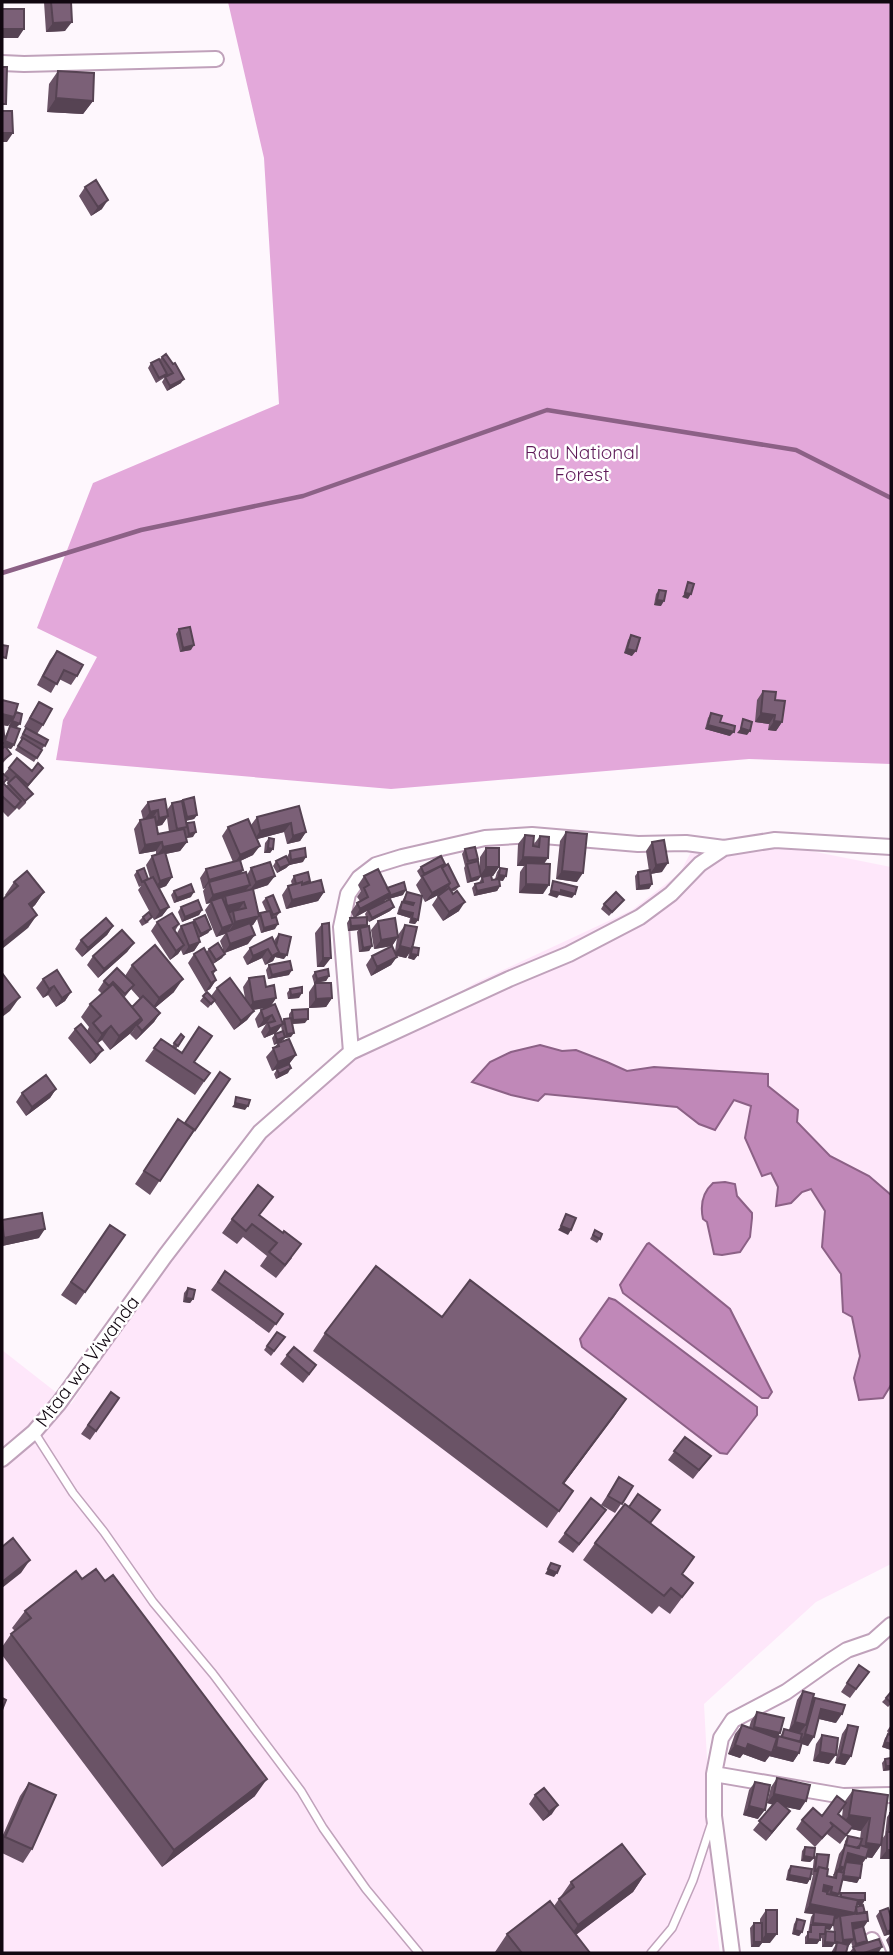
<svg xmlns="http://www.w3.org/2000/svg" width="893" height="1955" viewBox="0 0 893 1955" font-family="Quicksand,sans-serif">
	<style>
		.built { fill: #fee7fa }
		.forest { fill: #e3a8da }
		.water { fill: #c088b8; stroke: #8c6186; stroke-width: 2 }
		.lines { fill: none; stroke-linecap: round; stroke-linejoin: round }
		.stream { stroke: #8c6186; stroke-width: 4.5 }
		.service-casing { stroke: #c0a2bb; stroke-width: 10 }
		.minor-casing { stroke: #c0a2bb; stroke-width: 18 }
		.service { stroke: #fff; stroke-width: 7 }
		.minor { stroke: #fff; stroke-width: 14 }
		.wall { fill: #6a5366; fill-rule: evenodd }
		.shaded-wall { fill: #564353 }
		.building { fill: #7b6077; stroke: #564353; stroke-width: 2 }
		.labels { text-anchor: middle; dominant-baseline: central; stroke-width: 5; stroke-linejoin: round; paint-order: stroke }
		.park-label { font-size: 19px; fill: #5e1a58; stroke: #fff }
		.street-label { font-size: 19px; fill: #110710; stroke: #fff }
	</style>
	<rect width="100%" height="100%" fill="#fef7fd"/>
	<path class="built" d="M 695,844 L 796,848 L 891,867 L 891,1564 L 816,1602 L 704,1704 L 716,1924 L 720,1953 L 2,1953 L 2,1350 L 71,1404 L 234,1161 L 352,1049 L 401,1029 L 475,983 L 632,910 L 680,873 Z"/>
	<path class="forest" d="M 228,2 L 891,2 L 891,764 L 749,759 L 391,789 L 56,760 L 63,720 L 97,657 L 37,628 L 93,483 L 279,404 L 264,158 Z"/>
	<path class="water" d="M 540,1045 L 562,1051 L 576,1050 L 607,1062 L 627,1071 L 654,1067 L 768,1074 L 768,1086 L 798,1110 L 797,1122 L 830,1156 L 869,1176 L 891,1195 L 891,1385 L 883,1398 L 859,1400 L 854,1378 L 860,1356 L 852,1317 L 843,1312 L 841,1274 L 822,1247 L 825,1211 L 811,1189 L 802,1192 L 791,1203 L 776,1206 L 778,1187 L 771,1173 L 762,1176 L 745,1138 L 751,1106 L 734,1100 L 715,1130 L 699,1124 L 677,1107 L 545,1094 L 538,1101 L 511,1095 L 472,1082 L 490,1062 L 511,1052 Z
		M 725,1182 L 735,1184 L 737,1196 L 752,1213 L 752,1218 L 750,1237 L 740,1252 L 722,1255 L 714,1254 L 707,1222 L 703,1219 C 700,1205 702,1193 713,1183 Z
		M 649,1243 L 730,1309 L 772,1392 L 768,1398 L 762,1398 L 623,1293 L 620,1285 L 647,1244 Z
		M 609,1298 L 615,1300 L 757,1407 L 757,1415 L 727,1454 L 720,1453 L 582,1347 L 580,1339 Z"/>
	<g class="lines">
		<path class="stream" d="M 2,573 L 141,530 L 303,496 L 547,410 L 796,450 L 891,498"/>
		<defs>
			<path id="service" d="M 34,1432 L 73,1493 L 104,1532 L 153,1602 L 213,1674 L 301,1791 L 323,1828 L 366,1889 L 419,1953
				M 651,1953 L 672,1928 L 693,1880 L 712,1822"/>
			<path id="minor" d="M 2,63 L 24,64 L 216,59
				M 351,1052 L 341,927 L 348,894 L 359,878 L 376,865 L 402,857 L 485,838 L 532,835 L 638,844 L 686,843 L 724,848
				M 2,1459 L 34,1432 L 59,1403 L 165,1256 L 260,1132 L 351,1052 L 509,979 L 569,954 L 640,917 L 671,894 L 700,864 L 724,848 L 775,840 L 891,847
				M 714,1774 L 843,1796 L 891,1795
				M 872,1940 L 878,1953
				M 732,1953 L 714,1816 L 714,1774 L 721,1738 L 733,1720 L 786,1692 L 830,1661 L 847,1650 L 873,1641 L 891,1625"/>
		</defs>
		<use href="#service" class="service-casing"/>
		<use href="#minor" class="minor-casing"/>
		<use href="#service" class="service"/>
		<use href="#minor" class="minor"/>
	</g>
	<path class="wall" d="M 44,2 L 71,2 L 65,31 L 46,32 Z
		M 58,71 L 93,101 L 83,114 L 47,112 L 49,84 Z
		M 85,187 L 102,209 L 91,216 L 79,196 Z
		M 162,357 L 181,383 L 167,391 L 162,382 L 165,377 L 168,375 L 166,372 L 167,374 L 164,378 L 156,383 L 148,368 L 151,363 L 159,360 Z
		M 659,590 L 661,606 L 654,605 L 656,594 Z
		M 179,629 L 191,650 L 180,652 L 176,634 Z
		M 631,635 L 632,656 L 624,653 L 628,640 Z
		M 57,651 L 77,676 L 71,685 L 59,679 L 51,693 L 37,685 L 50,660 Z
		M 763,691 L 775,700 L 782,722 L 776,731 L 768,730 L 769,724 L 755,722 L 757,700 Z
		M 2,700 L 16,712 L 17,728 L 14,745 L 11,749 L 6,747 L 11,754 L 2,764 ZM 10,724 L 9,726 L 10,726 L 4,738 L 3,725 L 8,726 Z
		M 39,702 L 43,725 L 37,734 L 48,740 L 34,762 L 15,750 L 22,740 L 20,738 L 26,728 L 24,727 L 33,711 Z
		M 711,713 L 720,722 L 730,736 L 705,729 L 708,718 Z
		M 9,768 L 32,771 L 43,768 L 27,788 L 26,803 L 19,810 L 17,808 L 8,817 L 2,811 L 2,773 L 4,774 ZM 6,780 L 9,783 L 6,786 L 4,784 Z
		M 183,800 L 197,815 L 194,819 L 186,821 L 193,837 L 186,838 L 187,842 L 180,851 L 165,854 L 172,877 L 166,886 L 159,889 L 169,907 L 162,916 L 154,920 L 138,890 L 141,886 L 139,887 L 134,875 L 137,871 L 148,879 L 150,878 L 146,865 L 152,856 L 156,855 L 156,851 L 139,854 L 134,829 L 140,820 L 143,819 L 141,811 L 148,802 L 167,810 L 172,803 L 182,802 ZM 167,818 L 169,832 L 158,834 L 157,826 L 162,825 Z
		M 299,806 L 306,832 L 300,841 L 287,844 L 284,832 L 257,839 L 253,855 L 240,861 L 243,870 L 241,873 L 247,875 L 251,868 L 268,885 L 253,890 L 259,914 L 266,911 L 262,902 L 266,898 L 280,912 L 277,916 L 273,918 L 275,929 L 261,933 L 257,919 L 253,925 L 251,926 L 248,944 L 225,953 L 222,958 L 213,964 L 216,970 L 213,975 L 216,980 L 210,989 L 205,992 L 188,963 L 194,954 L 206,952 L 209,949 L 223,949 L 220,941 L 225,934 L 216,937 L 205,910 L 210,903 L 206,904 L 203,891 L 205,888 L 203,889 L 200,878 L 206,869 L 233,862 L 222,836 L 228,827 L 251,825 L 257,817 Z
		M 566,832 L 577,882 L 556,879 L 560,841 Z
		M 525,835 L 534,844 L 540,836 L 544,864 L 543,894 L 519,893 L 520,872 L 524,866 L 517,866 L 518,844 Z
		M 269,838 L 273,849 L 270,853 L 264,853 L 265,843 Z
		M 652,842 L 662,872 L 650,874 L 652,884 L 649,889 L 636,890 L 635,876 L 638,872 L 649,871 L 646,851 Z
		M 486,848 L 499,867 L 493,876 L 491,876 L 492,880 L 495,879 L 497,872 L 500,868 L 503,881 L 499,880 L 500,886 L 497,891 L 474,896 L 472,888 L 475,884 L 479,883 L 482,877 L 485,876 L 481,876 L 478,880 L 467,883 L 464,868 L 465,866 L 462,854 L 465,849 L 478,859 L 476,862 L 480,871 L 480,857 Z
		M 290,851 L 303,862 L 289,865 L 286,868 L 277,873 L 273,866 L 276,861 L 287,857 Z
		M 445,864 L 443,867 L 459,886 L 456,890 L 452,892 L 459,911 L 443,921 L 432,905 L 438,896 L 443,892 L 425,902 L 416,885 L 421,878 L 417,871 L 421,867 Z
		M 294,876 L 309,883 L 324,892 L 318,901 L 286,909 L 282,895 L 288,886 L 292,885 L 291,881 Z
		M 364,876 L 403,895 L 385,900 L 384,902 L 394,907 L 390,911 L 369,922 L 367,919 L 367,925 L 366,927 L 372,946 L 369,951 L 359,952 L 357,932 L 358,930 L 348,931 L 347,923 L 350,918 L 354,918 L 351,912 L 357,903 L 360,901 L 357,897 L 361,891 L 358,885 ZM 367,911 L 365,914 L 366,917 L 354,918 Z
		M 14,882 L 44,892 L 35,905 L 32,908 L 28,928 L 5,895 Z
		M 174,891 L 191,897 L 174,903 L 171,895 Z
		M 407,892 L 422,896 L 418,920 L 415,924 L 409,923 L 410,918 L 397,914 L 399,907 Z
		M 604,904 L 620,904 L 609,916 L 601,909 Z
		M 181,907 L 202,910 L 199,915 L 182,922 L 178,912 Z
		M 143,917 L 149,922 L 142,926 L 139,921 Z
		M 194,920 L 211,929 L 208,933 L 199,938 L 200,942 L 194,951 L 183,955 L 181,950 L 178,954 L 170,960 L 151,931 L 157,922 L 179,924 L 175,931 L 177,933 L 181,926 L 193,922 Z
		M 378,921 L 398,935 L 405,925 L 412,947 L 418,955 L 414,960 L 408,958 L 409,953 L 406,958 L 397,956 L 391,965 L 371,976 L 366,965 L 372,956 L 395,951 L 397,938 L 392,946 L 374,949 L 371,930 Z
		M 322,924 L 324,967 L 317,967 L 315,933 Z
		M 113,926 L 107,935 L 82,957 L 75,949 L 81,940 Z
		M 279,934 L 284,959 L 275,957 L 273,961 L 265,965 L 262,958 L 247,965 L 243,957 L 250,948 L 274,943 L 275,939 Z
		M 134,943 L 127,952 L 98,978 L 87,965 L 93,956 Z
		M 132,965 L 174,992 L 155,1008 L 160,1013 L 154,1022 L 136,1040 L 130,1034 L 135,1028 L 132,1032 L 110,1050 L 102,1040 L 97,1043 L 96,1059 L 90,1064 L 68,1038 L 75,1029 L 87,1031 L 89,1027 L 81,1017 L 90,1004 L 102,994 L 98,990 L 104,981 L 125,976 ZM 131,989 L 140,999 L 132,1007 L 124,998 Z
		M 269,965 L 289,975 L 268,979 L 266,970 Z
		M 315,972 L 329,976 L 326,981 L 314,983 L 312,976 Z
		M 249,978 L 266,987 L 276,998 L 271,1006 L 282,1022 L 284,1019 L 289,1018 L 289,1014 L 292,1010 L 305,1023 L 292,1024 L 291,1037 L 285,1038 L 282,1041 L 296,1055 L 289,1064 L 288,1073 L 276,1079 L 274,1074 L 277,1069 L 283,1066 L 272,1071 L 266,1057 L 278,1043 L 274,1045 L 272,1038 L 275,1034 L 282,1031 L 281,1026 L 276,1033 L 264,1038 L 261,1032 L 266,1024 L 258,1028 L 255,1019 L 261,1010 L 266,1008 L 253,1010 L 254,1011 L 247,1020 L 234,1030 L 214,1001 L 208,1008 L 200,1001 L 207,992 L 211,996 L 217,988 L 245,998 L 243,987 Z
		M 43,979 L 71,992 L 65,1001 L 56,1007 L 48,995 L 43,998 L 36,988 Z
		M 315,983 L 332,998 L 326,1007 L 309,1008 L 309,992 Z
		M 290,989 L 299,998 L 288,999 L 287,993 Z
		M 181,1034 L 184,1037 L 176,1049 L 210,1073 L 195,1095 L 145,1061 L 161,1039 L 172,1046 Z
		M 56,1089 L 50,1098 L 26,1116 L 16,1102 L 22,1093 Z
		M 178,1119 L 195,1130 L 189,1139 L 188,1138 L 150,1195 L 135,1184 Z
		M 260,1215 L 292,1258 L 276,1278 L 260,1266 L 267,1256 L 243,1237 L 237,1244 L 222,1233 L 232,1219 Z
		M 2,1220 L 39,1238 L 2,1246 Z
		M 110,1225 L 125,1235 L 76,1305 L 61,1295 Z
		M 595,1230 L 600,1239 L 597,1243 L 590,1239 Z
		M 225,1271 L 283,1314 L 269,1333 L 211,1290 Z
		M 188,1288 L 193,1299 L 190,1303 L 183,1302 L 184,1293 Z
		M 442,1317 L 626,1399 L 564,1484 L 573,1491 L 547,1528 L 313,1351 L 325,1333 Z
		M 277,1332 L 285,1337 L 271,1356 L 264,1350 Z
		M 287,1355 L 310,1374 L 303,1383 L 280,1364 Z
		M 111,1392 L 119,1398 L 90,1440 L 81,1434 Z
		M 685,1437 L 711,1456 L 693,1479 L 668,1460 Z
		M 619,1477 L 633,1486 L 615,1513 L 601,1505 Z
		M 600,1519 L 573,1553 L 558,1542 L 565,1533 Z
		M 650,1523 L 694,1557 L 682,1575 L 693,1583 L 670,1614 L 659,1606 L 652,1614 L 583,1560 L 595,1543 Z
		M 82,1579 L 105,1581 L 255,1796 L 162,1867 L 2,1655 L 2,1647 L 11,1634 L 15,1631 L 12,1628 L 25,1611 Z
		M 859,1665 L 869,1672 L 850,1698 L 841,1692 Z
		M 803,1691 L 812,1701 L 815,1698 L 836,1723 L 819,1719 L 808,1746 L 802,1744 L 799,1753 L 793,1762 L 769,1756 L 765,1762 L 743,1754 L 740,1758 L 728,1754 L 735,1734 L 742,1725 L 749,1728 L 751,1721 L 757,1712 L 780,1733 L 777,1738 L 778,1736 L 780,1737 L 784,1729 L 789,1730 L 797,1700 Z
		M 886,1698 L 891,1704 L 888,1707 L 882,1702 Z
		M 848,1725 L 851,1756 L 845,1765 L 835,1763 L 842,1734 Z
		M 891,1725 L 891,1750 L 882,1747 L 885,1738 L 889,1734 L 887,1731 Z
		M 822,1735 L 829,1764 L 813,1761 L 816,1744 Z
		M 891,1758 L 891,1770 L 883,1771 L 882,1763 L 885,1759 Z
		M 777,1778 L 800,1810 L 785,1807 L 783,1820 L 766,1841 L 753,1830 L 773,1805 L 767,1803 L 771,1787 Z
		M 755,1782 L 758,1819 L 743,1815 L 749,1790 Z
		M 29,1783 L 32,1849 L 23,1863 L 2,1853 L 2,1837 L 20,1796 Z
		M 853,1790 L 882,1839 L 885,1835 L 887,1817 L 890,1813 L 891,1859 L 880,1859 L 881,1845 L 872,1858 L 867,1857 L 862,1864 L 857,1883 L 842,1880 L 839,1894 L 837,1896 L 839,1897 L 841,1893 L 862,1905 L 857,1905 L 856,1906 L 864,1928 L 867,1941 L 865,1943 L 882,1947 L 879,1952 L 879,1953 L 849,1953 L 853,1948 L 851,1942 L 848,1947 L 846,1953 L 831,1953 L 836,1944 L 835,1937 L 832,1947 L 822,1947 L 822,1938 L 820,1939 L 817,1944 L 805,1944 L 805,1937 L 808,1933 L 811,1917 L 813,1914 L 804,1913 L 813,1875 L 812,1875 L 814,1858 L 817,1854 L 827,1869 L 827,1876 L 833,1877 L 839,1854 L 844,1847 L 845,1841 L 848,1836 L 860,1839 L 861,1831 L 851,1829 L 840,1844 L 827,1834 L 815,1847 L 796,1829 L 802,1820 L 822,1816 L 845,1801 ZM 843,1807 L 842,1817 L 838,1814 ZM 833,1925 L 834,1932 L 825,1932 L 825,1929 L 830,1930 Z
		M 535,1795 L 552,1814 L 543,1821 L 529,1804 Z
		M 805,1847 L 814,1858 L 810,1862 L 801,1861 L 802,1851 Z
		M 791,1866 L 810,1879 L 807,1884 L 786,1880 L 788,1870 Z
		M 645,1874 L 633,1892 L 576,1935 L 590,1953 L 496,1953 L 495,1952 L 507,1934 L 554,1906 L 571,1882 Z
		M 766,1910 L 770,1943 L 762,1943 L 759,1947 L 751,1947 L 750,1928 L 754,1923 L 760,1923 L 760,1919 Z
		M 880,1911 L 891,1917 L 891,1952 L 886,1940 L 891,1934 L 884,1936 L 876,1916 Z
		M 797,1919 L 802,1932 L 799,1936 L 792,1934 L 794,1924 Z"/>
	<path class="shaded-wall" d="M 72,22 L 65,31 L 46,32 L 53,23 Z
		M 2,29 L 24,29 L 18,38 L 2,38 Z
		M 56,98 L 93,101 L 83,114 L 47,112 Z
		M 2,133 L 13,133 L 7,142 L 2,142 Z
		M 108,200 L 102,209 L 91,216 L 98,207 Z
		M 184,379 L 181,383 L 167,391 L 170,386 Z
		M 685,593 L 691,594 L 688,599 L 682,597 Z
		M 657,600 L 664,601 L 661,606 L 654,605 Z
		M 194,645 L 191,650 L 180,652 L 183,648 Z
		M 627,649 L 636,651 L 632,656 L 624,653 Z
		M 761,713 L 775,715 L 769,724 L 755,722 Z
		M 2,714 L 14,717 L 8,726 L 2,725 Z
		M 12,721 L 20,724 L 16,728 L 9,726 Z
		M 774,721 L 782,722 L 776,731 L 768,730 Z
		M 708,725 L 734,732 L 730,736 L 705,729 Z
		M 741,728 L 750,731 L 747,735 L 737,733 Z
		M 5,741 L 14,745 L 11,749 L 4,747 Z
		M 158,810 L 152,819 L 143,821 L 150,812 Z
		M 197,815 L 194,819 L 184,821 L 187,817 Z
		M 168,816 L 162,825 L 153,827 L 159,818 Z
		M 291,823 L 284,832 L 254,840 L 260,831 Z
		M 196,832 L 193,837 L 186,838 L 189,834 Z
		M 306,832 L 300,841 L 287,844 L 293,836 Z
		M 162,842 L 156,851 L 139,854 L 145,845 Z
		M 187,842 L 180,851 L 156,856 L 163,847 Z
		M 260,846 L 253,855 L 234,864 L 240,855 Z
		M 268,848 L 273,849 L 270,853 L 264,853 Z
		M 306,857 L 303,862 L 289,865 L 286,868 L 277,873 L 280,868 L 289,864 L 291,860 Z
		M 523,857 L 548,858 L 542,867 L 526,863 L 524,866 L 517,866 Z
		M 668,863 L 662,872 L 650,874 L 656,865 Z
		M 486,867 L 499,867 L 493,876 L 481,876 L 478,880 L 467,883 L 471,879 L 480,876 Z
		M 243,870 L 237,879 L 209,882 L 205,888 L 203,889 L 209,880 Z
		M 562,871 L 583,873 L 577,882 L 556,879 Z
		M 499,875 L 506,876 L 503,881 L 495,880 Z
		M 275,876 L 268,885 L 249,891 L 256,882 Z
		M 172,877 L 166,886 L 153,890 L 160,881 Z
		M 450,883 L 444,892 L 425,902 L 432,893 Z
		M 526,884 L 549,885 L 543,894 L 519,893 Z
		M 652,884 L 649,889 L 636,890 L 639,886 Z
		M 250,885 L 243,894 L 225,896 L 222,900 L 211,901 L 210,903 L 206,904 L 213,895 Z
		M 500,886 L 497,891 L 474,896 L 477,891 Z
		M 406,890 L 403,895 L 385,900 L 384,902 L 368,910 L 354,918 L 360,909 L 390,893 Z
		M 561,890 L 575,894 L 572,898 L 559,895 L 557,898 L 548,895 L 551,891 Z
		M 44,892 L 35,905 L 19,918 L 29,904 Z
		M 194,892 L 191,897 L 174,903 L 177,898 Z
		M 324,892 L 318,901 L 286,909 L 292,900 Z
		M 244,902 L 238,911 L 233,911 L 231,913 L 221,915 L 227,906 Z
		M 465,902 L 459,911 L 443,921 L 449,912 Z
		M 169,907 L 162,916 L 154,920 L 160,911 Z
		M 394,907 L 390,911 L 369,922 L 372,918 Z
		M 202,910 L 199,915 L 182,922 L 185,917 Z
		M 400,910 L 413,913 L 410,918 L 397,914 Z
		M 37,915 L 28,928 L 2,949 L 2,943 Z
		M 259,916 L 253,925 L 229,931 L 235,922 Z
		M 412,918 L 418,920 L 415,924 L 409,923 Z
		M 233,924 L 227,933 L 216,937 L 222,928 Z
		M 278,924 L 275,929 L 261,933 L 264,928 Z
		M 367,925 L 364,929 L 360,928 L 358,930 L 348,931 L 351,926 Z
		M 113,926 L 107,935 L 82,957 L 88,948 Z
		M 211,929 L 208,933 L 198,938 L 201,934 Z
		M 255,935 L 248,944 L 224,953 L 230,944 Z
		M 398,937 L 392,946 L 374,949 L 381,940 Z
		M 200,942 L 194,951 L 183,955 L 189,946 Z
		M 134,943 L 127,952 L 98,978 L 104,969 Z
		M 184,945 L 178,954 L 170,960 L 176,951 Z
		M 372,946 L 369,951 L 359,952 L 363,948 Z
		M 400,946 L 412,949 L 406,958 L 394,955 Z
		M 268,949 L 262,958 L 247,965 L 253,956 Z
		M 274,952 L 287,955 L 284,959 L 275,957 L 273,961 L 265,965 Z
		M 225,954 L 222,958 L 213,964 L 216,960 Z
		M 411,954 L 418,955 L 414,960 L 408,958 Z
		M 397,957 L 391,965 L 371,976 L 377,967 Z
		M 323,958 L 331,958 L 324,967 L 317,967 Z
		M 292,970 L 289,975 L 268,979 L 272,975 Z
		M 329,976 L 326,981 L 314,983 L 317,979 Z
		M 183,979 L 174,992 L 150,1012 L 159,998 Z
		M 216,980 L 210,989 L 205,992 L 211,983 Z
		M 54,986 L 48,995 L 43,998 L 49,989 Z
		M 71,992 L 65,1001 L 56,1007 L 62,998 Z
		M 302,993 L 299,998 L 288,999 L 291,995 Z
		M 20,997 L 10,1011 L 2,1017 L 2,1011 Z
		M 276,998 L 270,1007 L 246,1011 L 253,1002 Z
		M 332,998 L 326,1007 L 309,1008 L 316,999 Z
		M 254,1011 L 247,1020 L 234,1030 L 241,1021 Z
		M 160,1013 L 154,1022 L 136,1040 L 142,1031 Z
		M 272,1015 L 266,1024 L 258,1028 L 264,1019 Z
		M 141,1018 L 132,1032 L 110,1050 L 119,1036 Z
		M 308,1019 L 305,1023 L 290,1024 L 293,1020 Z
		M 283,1024 L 276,1033 L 264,1038 L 270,1029 Z
		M 111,1026 L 102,1040 L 93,1047 L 102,1034 Z
		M 294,1033 L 291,1037 L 285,1038 L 282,1041 L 274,1045 L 277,1040 L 284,1037 L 287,1034 Z
		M 103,1050 L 96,1059 L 90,1064 L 96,1055 Z
		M 296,1055 L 289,1064 L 272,1071 L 278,1062 Z
		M 291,1068 L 288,1073 L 276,1079 L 279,1074 Z
		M 56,1089 L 50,1098 L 26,1116 L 32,1107 Z
		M 235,1103 L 248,1106 L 245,1110 L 232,1107 Z
		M 561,1226 L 571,1230 L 568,1235 L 558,1230 Z
		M 45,1229 L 39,1238 L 2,1246 L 2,1241 L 4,1238 Z
		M 186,1298 L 193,1299 L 190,1303 L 183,1302 Z
		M 626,1399 L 614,1417 L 551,1501 L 563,1483 Z
		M 30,1560 L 21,1573 L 2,1588 L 2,1582 Z
		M 548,1569 L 557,1573 L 554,1577 L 545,1574 Z
		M 821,1709 L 842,1714 L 836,1723 L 815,1718 Z
		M 795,1722 L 806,1725 L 799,1734 L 788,1731 Z
		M 754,1727 L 780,1733 L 774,1742 L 747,1736 Z
		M 805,1734 L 814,1737 L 808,1746 L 799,1743 Z
		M 885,1742 L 891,1744 L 891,1750 L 882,1747 Z
		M 748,1744 L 772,1753 L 765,1762 L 743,1754 L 740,1758 L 728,1754 L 735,1745 Z
		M 776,1747 L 799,1753 L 793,1762 L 769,1756 Z
		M 820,1752 L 836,1755 L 829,1764 L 813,1761 Z
		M 841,1754 L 851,1756 L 845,1765 L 835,1763 Z
		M 886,1766 L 891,1766 L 891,1770 L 883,1771 Z
		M 267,1779 L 255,1796 L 162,1867 L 174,1850 Z
		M 774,1794 L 806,1801 L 800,1810 L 767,1803 Z
		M 558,1805 L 552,1814 L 543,1821 L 549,1812 Z
		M 749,1806 L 765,1810 L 758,1819 L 743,1815 Z
		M 790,1811 L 783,1820 L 766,1841 L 772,1832 Z
		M 849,1815 L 870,1818 L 861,1831 L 851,1829 L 840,1844 L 850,1829 L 840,1828 Z
		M 866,1843 L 881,1845 L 872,1858 L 863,1857 L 866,1858 L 860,1866 L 842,1862 L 848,1853 L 858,1855 Z
		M 887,1850 L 891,1850 L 891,1859 L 880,1859 Z
		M 804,1856 L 814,1858 L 810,1862 L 801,1861 Z
		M 840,1866 L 844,1868 L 838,1877 L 837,1871 L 834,1876 L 833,1875 Z
		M 645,1874 L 633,1892 L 566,1942 L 578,1925 Z
		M 789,1875 L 810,1879 L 807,1884 L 786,1880 Z
		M 843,1876 L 860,1878 L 857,1883 L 840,1880 Z
		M 824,1885 L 832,1887 L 826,1896 L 818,1894 Z
		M 831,1892 L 839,1894 L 833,1902 L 824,1901 Z
		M 841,1900 L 865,1900 L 862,1905 L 838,1905 Z
		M 810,1904 L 855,1913 L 849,1922 L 840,1916 L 837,1919 L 814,1915 L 814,1912 L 813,1914 L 804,1913 Z
		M 868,1921 L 862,1930 L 853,1931 L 852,1923 Z
		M 813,1923 L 833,1925 L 830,1930 L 811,1927 Z
		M 795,1930 L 802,1932 L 799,1936 L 792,1934 Z
		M 891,1930 L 891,1934 L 884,1936 L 887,1932 Z
		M 766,1934 L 777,1934 L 770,1943 L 762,1943 L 759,1947 L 751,1947 L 754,1942 L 760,1942 Z
		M 808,1939 L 820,1940 L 817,1944 L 805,1944 Z
		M 854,1939 L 847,1948 L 837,1949 L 843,1940 Z
		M 825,1942 L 835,1943 L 832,1947 L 822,1947 Z
		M 882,1947 L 877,1953 L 864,1953 Z"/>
	<path class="building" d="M 51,2 L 71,2 L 72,22 L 53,23 Z
		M 2,9 L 24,9 L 24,29 L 2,29 Z
		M 2,67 L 7,67 L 6,104 L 2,104 Z
		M 58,71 L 94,73 L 93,101 L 56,98 Z
		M 2,111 L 12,111 L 13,133 L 2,133 Z
		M 96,180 L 108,200 L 98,207 L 85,187 Z
		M 166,354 L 173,364 L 175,363 L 184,379 L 170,386 L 165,377 L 173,373 L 162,357 Z
		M 159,359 L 167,374 L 159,378 L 151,363 Z
		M 688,582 L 694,584 L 691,594 L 685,593 Z
		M 659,590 L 666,591 L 664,601 L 657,600 Z
		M 190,627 L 194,645 L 183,648 L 179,629 Z
		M 631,635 L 640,638 L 636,651 L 627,649 Z
		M 2,645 L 8,646 L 6,658 L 2,657 Z
		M 57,651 L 83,665 L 77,676 L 64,670 L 57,684 L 43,676 Z
		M 763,691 L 776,692 L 775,700 L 785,701 L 782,722 L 774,721 L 775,715 L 761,713 Z
		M 2,700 L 18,704 L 14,717 L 2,714 Z
		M 39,702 L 52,709 L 43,725 L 30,718 Z
		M 16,712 L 22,714 L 20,724 L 12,721 Z
		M 711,713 L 722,716 L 720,722 L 735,726 L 734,732 L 708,725 Z
		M 743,719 L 752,722 L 750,731 L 741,728 Z
		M 2,723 L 3,723 L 5,745 L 4,743 L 2,743 Z
		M 10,726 L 20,729 L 14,745 L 5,741 Z
		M 26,728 L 48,740 L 45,746 L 23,734 Z
		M 23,738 L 42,750 L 37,758 L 18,746 Z
		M 5,746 L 11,754 L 2,761 L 2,749 Z
		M 17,758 L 32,771 L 38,763 L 43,768 L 28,785 L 9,768 Z
		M 2,773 L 8,778 L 3,783 L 2,782 Z
		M 16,776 L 33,794 L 25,801 L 8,783 Z
		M 2,782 L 21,801 L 15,808 L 2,796 Z
		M 194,797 L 197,815 L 187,817 L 183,800 Z
		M 165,799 L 168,816 L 159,818 L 158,810 L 150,812 L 148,802 Z
		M 182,801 L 187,827 L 177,829 L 172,803 Z
		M 299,806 L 306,832 L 293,836 L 291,823 L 260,831 L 257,817 Z
		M 155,817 L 158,834 L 184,829 L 187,842 L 163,847 L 162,842 L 145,845 L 140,820 Z
		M 248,819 L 260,846 L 240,855 L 228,827 Z
		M 194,822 L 196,832 L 189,834 L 187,823 Z
		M 566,832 L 587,834 L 583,873 L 562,871 Z
		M 525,835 L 534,836 L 533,846 L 539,847 L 540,836 L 549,837 L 548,858 L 523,857 Z
		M 269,838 L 274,839 L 273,849 L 268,848 Z
		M 664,840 L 668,863 L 656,865 L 652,842 Z
		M 475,847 L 478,859 L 468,861 L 465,849 Z
		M 305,848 L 306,857 L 291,860 L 290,851 Z
		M 486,848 L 499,848 L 499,867 L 486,867 Z
		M 165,852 L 172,877 L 160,881 L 152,856 Z
		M 286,856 L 290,864 L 280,868 L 276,861 Z
		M 441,856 L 445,864 L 424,874 L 421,867 Z
		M 240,860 L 243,870 L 209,880 L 206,869 Z
		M 478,861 L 481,876 L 471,879 L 467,864 Z
		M 270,862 L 275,876 L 256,882 L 251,868 Z
		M 526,863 L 550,864 L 549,885 L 526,884 Z
		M 448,864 L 459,886 L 451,890 L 448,886 L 450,883 L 442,868 Z
		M 441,866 L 450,883 L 432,893 L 422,876 Z
		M 144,868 L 148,879 L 142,882 L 137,871 Z
		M 500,868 L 507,869 L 506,876 L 499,875 Z
		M 378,869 L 390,893 L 360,909 L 357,903 L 368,897 L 364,888 L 369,885 L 364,876 Z
		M 650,870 L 652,884 L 639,886 L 638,872 Z
		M 27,871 L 44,892 L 29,904 L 37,915 L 2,943 L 2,900 L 18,886 L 14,882 Z
		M 246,872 L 250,885 L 213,895 L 209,882 Z
		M 308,872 L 310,881 L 302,884 L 302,882 L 296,884 L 294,876 Z
		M 491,875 L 492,880 L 499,879 L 500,886 L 477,891 L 475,884 L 483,882 L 482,877 Z
		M 153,877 L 169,907 L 160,911 L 144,881 Z
		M 321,880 L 324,892 L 292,900 L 288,886 L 302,882 L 302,885 Z
		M 553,881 L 577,887 L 575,894 L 561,890 L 561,893 L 551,891 Z
		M 404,882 L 406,890 L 389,896 L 390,893 L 387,888 Z
		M 191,884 L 194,892 L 177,898 L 174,891 Z
		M 449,888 L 453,894 L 457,891 L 465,902 L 449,912 L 438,896 Z
		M 253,889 L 259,916 L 235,922 L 233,911 L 246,908 L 244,902 L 227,906 L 225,896 Z
		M 407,892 L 422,896 L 418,920 L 412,918 L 413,913 L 400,910 L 402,902 L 413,905 L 414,903 L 404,901 Z
		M 616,892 L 624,900 L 612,912 L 604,904 Z
		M 273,895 L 280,912 L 273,915 L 266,898 Z
		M 222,897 L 233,924 L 222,928 L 211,901 Z
		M 390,899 L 394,907 L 372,918 L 368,910 Z
		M 198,900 L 202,910 L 185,917 L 181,907 Z
		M 270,911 L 272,918 L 276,917 L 278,924 L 264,928 L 260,913 Z
		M 149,912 L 152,917 L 146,922 L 143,917 Z
		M 172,913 L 179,924 L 173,928 L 184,945 L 176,951 L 157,922 Z
		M 205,915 L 211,929 L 201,934 L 194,920 Z
		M 367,917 L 367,925 L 351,926 L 350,918 Z
		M 106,918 L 113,926 L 88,948 L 81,940 Z
		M 395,918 L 398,937 L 381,940 L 378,921 Z
		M 193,922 L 200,942 L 189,946 L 181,926 Z
		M 250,923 L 255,935 L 230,944 L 226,932 Z
		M 329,923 L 331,958 L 323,958 L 322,924 Z
		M 405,925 L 417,927 L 412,949 L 400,946 Z
		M 369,926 L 372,946 L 363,948 L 360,928 Z
		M 122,930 L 134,943 L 104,969 L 93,956 Z
		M 279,934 L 291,937 L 287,955 L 278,953 L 279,952 L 276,946 Z
		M 272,937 L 279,952 L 272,956 L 268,949 L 253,956 L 250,948 Z
		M 218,943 L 225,954 L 216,960 L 209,949 Z
		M 155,945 L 183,979 L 159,998 L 132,965 Z
		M 392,946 L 397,957 L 377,967 L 372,956 Z
		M 412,947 L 419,948 L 418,955 L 411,954 Z
		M 204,948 L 216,970 L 212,972 L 216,980 L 211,983 L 194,954 Z
		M 290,961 L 292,970 L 272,975 L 269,965 Z
		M 117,968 L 134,985 L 125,994 L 113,982 L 109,986 L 104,981 Z
		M 328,969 L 329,976 L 317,979 L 315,972 Z
		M 57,970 L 71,992 L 62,998 L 54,986 L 49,989 L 43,979 Z
		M 2,973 L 20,997 L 2,1011 Z
		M 264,976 L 266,987 L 274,985 L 276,998 L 253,1002 L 249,978 Z
		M 230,978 L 254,1011 L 241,1021 L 217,988 Z
		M 315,983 L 331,983 L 332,998 L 316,999 Z
		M 113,984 L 141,1018 L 119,1036 L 111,1026 L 102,1034 L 93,1023 L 101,1016 L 90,1004 Z
		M 302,987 L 302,993 L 291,995 L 290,989 Z
		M 207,992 L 215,1000 L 211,1004 L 203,996 Z
		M 143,996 L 160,1013 L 142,1031 L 137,1025 L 142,1020 L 141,1018 L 132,1007 Z
		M 275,1004 L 283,1024 L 270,1029 L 268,1023 L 275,1021 L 272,1015 L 264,1019 L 261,1010 Z
		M 308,1009 L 308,1019 L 293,1020 L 292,1010 Z
		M 291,1018 L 294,1033 L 287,1034 L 284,1019 Z
		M 81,1024 L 103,1050 L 96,1055 L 75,1029 Z
		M 199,1027 L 212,1036 L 194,1062 L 210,1073 L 204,1081 L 154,1048 L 161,1039 L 182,1053 Z
		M 283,1031 L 285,1037 L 277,1040 L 275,1034 Z
		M 181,1034 L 184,1037 L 178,1046 L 174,1043 Z
		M 289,1039 L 296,1055 L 278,1062 L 273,1048 L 279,1046 L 278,1043 Z
		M 289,1064 L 291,1068 L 279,1074 L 277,1069 Z
		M 220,1072 L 230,1079 L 195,1130 L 185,1123 Z
		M 46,1075 L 56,1089 L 32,1107 L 22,1093 Z
		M 236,1097 L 250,1100 L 248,1106 L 235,1103 Z
		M 178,1119 L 194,1130 L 160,1181 L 144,1171 Z
		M 258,1185 L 273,1197 L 259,1215 L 283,1233 L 284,1231 L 301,1244 L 285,1265 L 269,1252 L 277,1243 L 252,1224 L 246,1231 L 232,1219 Z
		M 42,1213 L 45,1229 L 4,1238 L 2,1220 Z
		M 566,1214 L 576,1218 L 571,1230 L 561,1226 Z
		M 110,1225 L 125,1235 L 85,1292 L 71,1282 Z
		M 595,1230 L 602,1234 L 600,1239 L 593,1235 Z
		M 376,1266 L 442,1317 L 470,1280 L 626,1399 L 563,1483 L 573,1491 L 559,1511 L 325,1333 Z
		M 225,1271 L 283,1314 L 276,1324 L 218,1282 Z
		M 188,1288 L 195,1290 L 193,1299 L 186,1298 Z
		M 277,1332 L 285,1337 L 274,1351 L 267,1346 Z
		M 294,1347 L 316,1365 L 309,1374 L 287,1355 Z
		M 111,1392 L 119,1398 L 96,1431 L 88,1425 Z
		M 685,1437 L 711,1456 L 699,1470 L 674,1451 Z
		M 619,1477 L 633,1486 L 622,1504 L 608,1496 Z
		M 638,1494 L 660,1510 L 650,1523 L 629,1507 Z
		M 591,1498 L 606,1510 L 579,1544 L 565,1533 Z
		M 625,1504 L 694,1557 L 682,1574 L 693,1583 L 682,1597 L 671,1588 L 664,1596 L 595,1543 Z
		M 13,1538 L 30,1560 L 2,1582 L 2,1547 Z
		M 551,1563 L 560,1566 L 557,1573 L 548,1569 Z
		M 96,1569 L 105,1581 L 113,1575 L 267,1779 L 174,1850 L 11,1634 L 31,1618 L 25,1611 L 76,1571 L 82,1579 Z
		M 859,1665 L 869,1672 L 856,1689 L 847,1683 Z
		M 803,1691 L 814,1694 L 806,1725 L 795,1722 Z
		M 891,1692 L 891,1703 L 886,1698 Z
		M 2,1698 L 6,1700 L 2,1710 Z
		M 815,1698 L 845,1705 L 842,1714 L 821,1709 L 814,1737 L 805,1734 Z
		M 757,1712 L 784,1718 L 780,1733 L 754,1727 Z
		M 742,1725 L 777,1738 L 772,1753 L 748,1744 L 746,1749 L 735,1745 Z
		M 848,1725 L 858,1727 L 851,1756 L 841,1754 Z
		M 784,1729 L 802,1734 L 800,1742 L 782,1737 Z
		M 888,1734 L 891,1735 L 891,1744 L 885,1742 Z
		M 822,1735 L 838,1738 L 836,1755 L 820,1752 Z
		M 778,1736 L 802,1742 L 799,1753 L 776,1747 Z
		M 891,1758 L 891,1766 L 886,1766 L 885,1759 Z
		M 777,1778 L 810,1785 L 806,1801 L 774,1794 Z
		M 755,1782 L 770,1785 L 765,1810 L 749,1806 Z
		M 29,1783 L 56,1795 L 32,1849 L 5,1837 Z
		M 544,1788 L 558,1805 L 549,1812 L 535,1795 Z
		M 853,1790 L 888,1795 L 881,1845 L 866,1843 L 870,1818 L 849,1815 Z
		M 837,1796 L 846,1803 L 838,1814 L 853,1826 L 846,1835 L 830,1822 L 833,1826 L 822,1838 L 802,1820 L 813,1808 L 822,1816 Z
		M 777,1800 L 790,1811 L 772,1832 L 759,1821 Z
		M 890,1813 L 891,1813 L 891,1832 L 888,1832 Z
		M 887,1832 L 891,1832 L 891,1850 L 887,1850 Z
		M 848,1836 L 862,1839 L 860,1845 L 857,1848 L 846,1845 Z
		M 622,1844 L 645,1874 L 578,1925 L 559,1899 L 574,1887 L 571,1882 Z
		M 845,1845 L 859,1848 L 860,1845 L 869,1848 L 866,1858 L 848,1853 L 844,1868 L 840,1866 Z
		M 805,1847 L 815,1848 L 814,1858 L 804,1856 Z
		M 817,1854 L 829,1855 L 827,1869 L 819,1867 L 816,1871 L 815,1871 Z
		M 846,1862 L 862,1864 L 860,1878 L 843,1876 Z
		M 791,1866 L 812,1869 L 810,1879 L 789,1875 Z
		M 819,1867 L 828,1869 L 827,1876 L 836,1878 L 837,1871 L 844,1873 L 839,1894 L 831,1892 L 832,1887 L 824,1885 L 823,1891 L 827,1892 L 827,1894 L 858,1900 L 855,1913 L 810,1904 Z
		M 841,1893 L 865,1893 L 865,1900 L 856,1900 L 841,1897 Z
		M 550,1901 L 590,1953 L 522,1953 L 507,1934 Z
		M 863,1905 L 865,1913 L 857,1914 L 856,1907 Z
		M 888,1908 L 891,1917 L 891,1930 L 887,1932 L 880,1911 Z
		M 766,1910 L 777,1910 L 777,1934 L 766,1934 Z
		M 814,1912 L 835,1915 L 833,1925 L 813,1923 Z
		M 867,1912 L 868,1921 L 852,1923 L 854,1939 L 843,1940 L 840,1916 Z
		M 797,1919 L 805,1921 L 802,1932 L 795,1930 Z
		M 754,1923 L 762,1923 L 762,1942 L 754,1942 Z
		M 811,1925 L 826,1925 L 825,1934 L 820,1934 L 820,1940 L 808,1939 L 808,1932 L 811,1932 Z
		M 863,1926 L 867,1941 L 856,1944 L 853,1929 Z
		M 826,1931 L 835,1932 L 835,1943 L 825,1942 Z
		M 879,1939 L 882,1947 L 864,1953 L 856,1953 L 853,1947 Z
		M 837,1942 L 848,1945 L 846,1953 L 835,1953 Z"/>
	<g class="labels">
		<g class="park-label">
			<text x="582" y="452">Rau National<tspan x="582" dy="22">Forest</tspan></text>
		</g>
		<g class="street-label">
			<text transform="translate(87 1361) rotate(-53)">Mtaa wa Viwanda</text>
		</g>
	</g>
	<rect width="893" height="1955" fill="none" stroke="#110710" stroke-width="7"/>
</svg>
